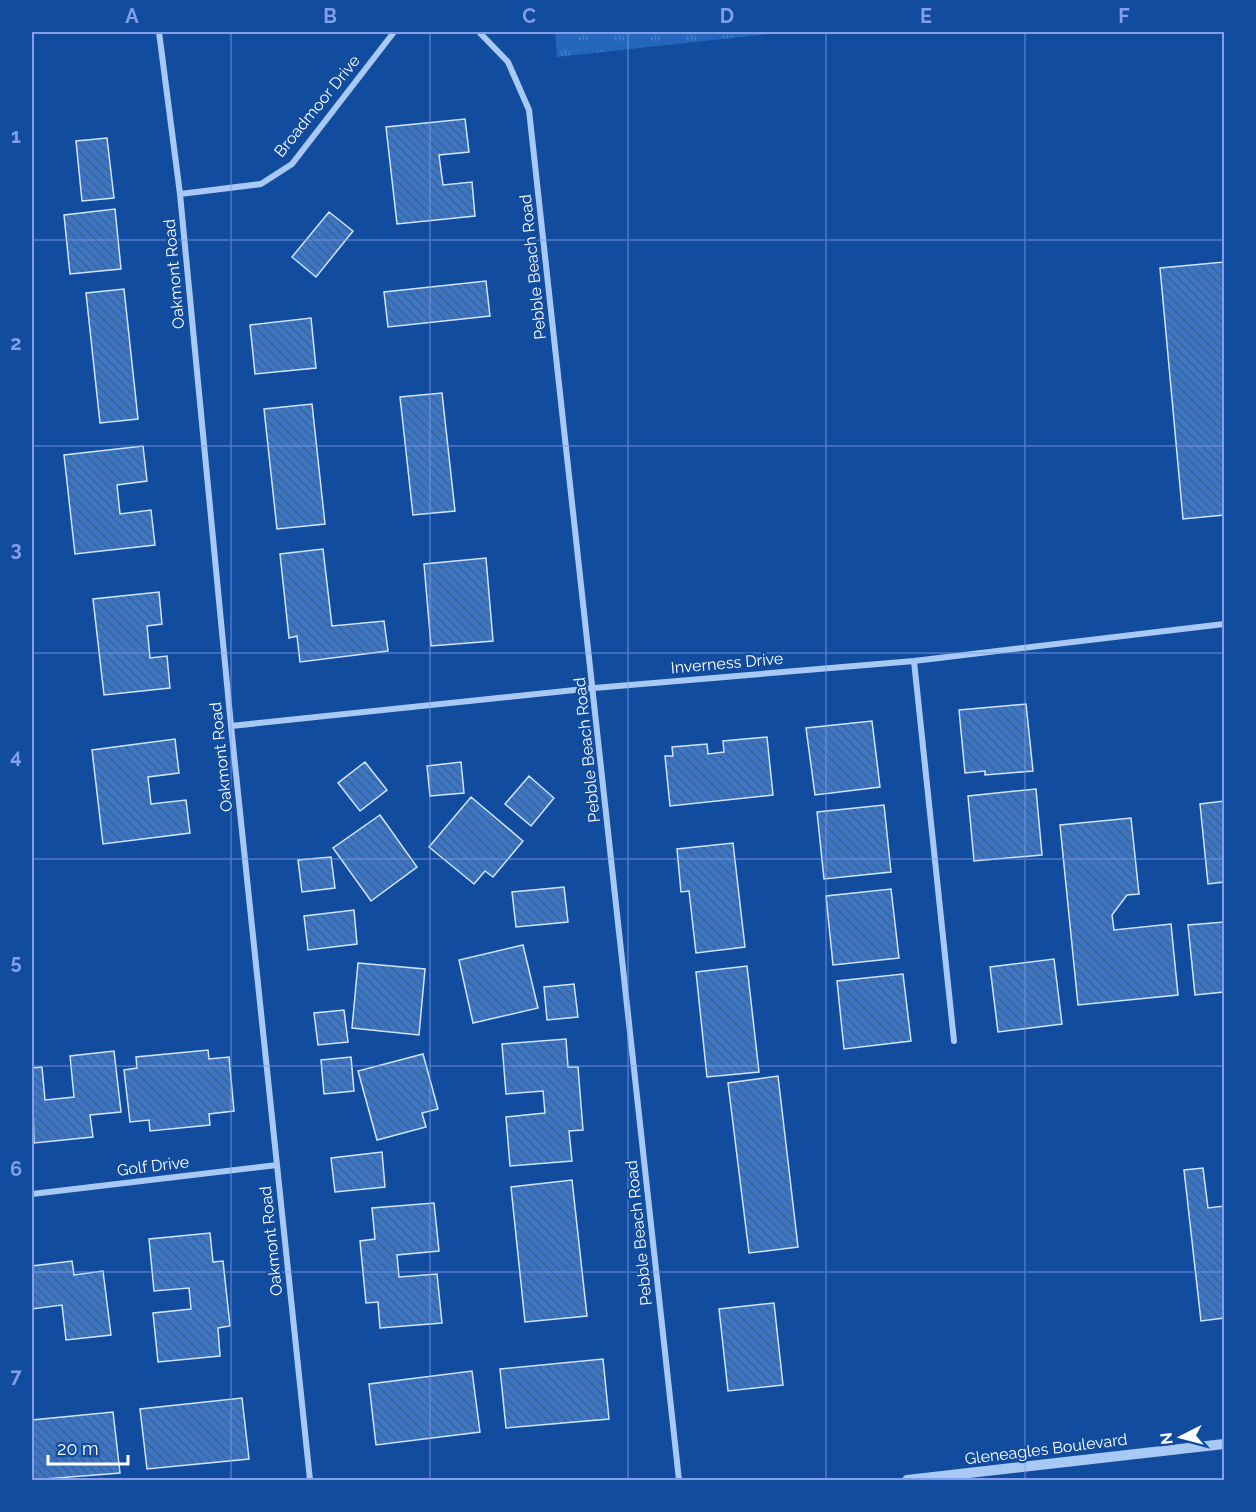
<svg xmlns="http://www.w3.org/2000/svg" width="1256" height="1512" viewBox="0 0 1256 1512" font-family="Raleway,sans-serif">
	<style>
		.park { fill: url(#park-tufts) }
		.building { fill: url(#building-back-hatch); stroke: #d0e4fe; stroke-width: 1.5 }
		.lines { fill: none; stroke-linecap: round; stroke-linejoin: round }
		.minor { stroke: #a8c9f5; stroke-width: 6 }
		.tertiary { stroke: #a8c9f5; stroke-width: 10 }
		.grid { fill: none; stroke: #839eea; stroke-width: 1.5; stroke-opacity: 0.55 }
		.labels { text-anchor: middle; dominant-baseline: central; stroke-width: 4.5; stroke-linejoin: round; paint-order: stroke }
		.street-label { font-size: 16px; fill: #fff; stroke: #114c9e }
		.neatline { fill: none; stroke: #839eea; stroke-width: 2 }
		.grid-label { font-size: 20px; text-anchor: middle; font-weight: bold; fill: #839eea }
	</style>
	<defs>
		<pattern id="park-tufts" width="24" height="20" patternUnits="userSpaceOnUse" patternTransform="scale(1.5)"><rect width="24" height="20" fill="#2466bc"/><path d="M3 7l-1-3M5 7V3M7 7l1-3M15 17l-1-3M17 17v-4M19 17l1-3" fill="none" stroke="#457dc6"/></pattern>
		<pattern id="building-back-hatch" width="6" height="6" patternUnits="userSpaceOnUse" patternTransform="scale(1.5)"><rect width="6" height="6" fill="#3a76c5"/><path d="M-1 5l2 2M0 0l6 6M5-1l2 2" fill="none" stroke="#436188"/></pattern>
	</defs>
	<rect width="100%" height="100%" fill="#114c9e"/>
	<path class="park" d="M 555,32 L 787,32 L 557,57 Z"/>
	<path class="building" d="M 465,119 L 469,152 L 439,155 L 443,185 L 472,182 L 475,216 L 397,224 L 386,127 Z
		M 107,138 L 114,198 L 82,201 L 76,141 Z
		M 115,209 L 121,269 L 70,274 L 64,215 Z
		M 329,212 L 353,231 L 316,277 L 292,257 Z
		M 1224,262 L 1224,515 L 1183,519 L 1160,268 Z
		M 486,281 L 490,316 L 388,327 L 384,292 Z
		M 124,289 L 138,419 L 100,423 L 86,293 Z
		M 311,318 L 316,368 L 255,374 L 250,325 Z
		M 442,393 L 455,511 L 413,515 L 400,397 Z
		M 312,404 L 325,524 L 277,529 L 264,409 Z
		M 143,446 L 147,481 L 117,485 L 120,514 L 151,510 L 155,545 L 75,554 L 64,455 Z
		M 323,549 L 332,626 L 384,621 L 388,651 L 300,662 L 297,636 L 289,638 L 280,554 Z
		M 486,558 L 493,641 L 431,646 L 424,564 Z
		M 159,592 L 162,624 L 147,626 L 150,658 L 167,656 L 170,688 L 104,695 L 93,599 Z
		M 1026,704 L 1033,771 L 985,775 L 985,771 L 965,773 L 959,710 Z
		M 872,721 L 880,787 L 815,795 L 806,728 Z
		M 767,737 L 773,795 L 670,806 L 665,756 L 673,756 L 672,747 L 707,744 L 708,754 L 724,752 L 723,741 Z
		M 175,739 L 179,773 L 148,777 L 151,804 L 186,800 L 190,833 L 103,844 L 92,750 Z
		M 365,762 L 387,790 L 360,811 L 338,783 Z
		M 461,762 L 464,793 L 430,796 L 427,766 Z
		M 529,776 L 554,798 L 531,826 L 505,804 Z
		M 1036,789 L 1042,855 L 974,861 L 968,796 Z
		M 471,797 L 523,841 L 493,877 L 485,871 L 474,884 L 429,847 Z
		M 1224,801 L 1224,882 L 1208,884 L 1200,804 Z
		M 884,805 L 891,872 L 824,879 L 817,812 Z
		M 380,815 L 417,867 L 371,901 L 333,848 Z
		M 1131,818 L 1139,894 L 1127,895 L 1112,915 L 1114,930 L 1171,924 L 1178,995 L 1078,1005 L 1060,825 Z
		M 733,843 L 745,947 L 696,953 L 689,891 L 681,892 L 677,849 Z
		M 331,857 L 335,888 L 302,892 L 298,860 Z
		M 564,887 L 568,922 L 516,927 L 512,892 Z
		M 891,889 L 899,958 L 833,965 L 826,896 Z
		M 354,910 L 357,944 L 308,950 L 304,916 Z
		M 1224,922 L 1224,992 L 1195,995 L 1188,925 Z
		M 523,945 L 538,1008 L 473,1023 L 459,960 Z
		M 1054,959 L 1062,1024 L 998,1032 L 990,967 Z
		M 358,963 L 425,969 L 419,1035 L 352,1028 Z
		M 747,966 L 759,1072 L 707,1077 L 696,972 Z
		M 903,974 L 911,1041 L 844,1049 L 837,981 Z
		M 574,984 L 578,1017 L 547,1020 L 544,987 Z
		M 344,1010 L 348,1042 L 318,1045 L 314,1013 Z
		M 566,1039 L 568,1067 L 578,1067 L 583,1130 L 569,1131 L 572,1161 L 510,1166 L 506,1117 L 545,1113 L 543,1091 L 506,1094 L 502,1044 Z
		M 208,1050 L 209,1059 L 229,1057 L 234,1111 L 209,1114 L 210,1125 L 150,1131 L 149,1120 L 130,1122 L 124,1070 L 137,1068 L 136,1057 Z
		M 114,1051 L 121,1112 L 90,1115 L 93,1137 L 34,1143 L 32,1068 L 42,1067 L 45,1100 L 74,1097 L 70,1056 Z
		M 423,1054 L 438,1109 L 422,1113 L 426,1127 L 377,1140 L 358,1071 Z
		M 351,1057 L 354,1091 L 324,1094 L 321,1060 Z
		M 778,1076 L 798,1247 L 749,1253 L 728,1083 Z
		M 382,1152 L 385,1187 L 335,1192 L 331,1158 Z
		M 1203,1168 L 1208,1208 L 1224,1206 L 1224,1318 L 1201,1321 L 1184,1170 Z
		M 572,1180 L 587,1316 L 525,1322 L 511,1187 Z
		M 434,1203 L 439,1251 L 397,1255 L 399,1277 L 437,1274 L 442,1323 L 380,1328 L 378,1302 L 366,1303 L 360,1241 L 375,1239 L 372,1208 Z
		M 210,1233 L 213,1262 L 223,1261 L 230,1326 L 218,1328 L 220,1356 L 158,1362 L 153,1313 L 191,1309 L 189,1288 L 154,1291 L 149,1239 Z
		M 72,1261 L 74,1275 L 103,1271 L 111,1335 L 66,1340 L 62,1305 L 32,1309 L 32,1266 Z
		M 774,1303 L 783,1385 L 728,1391 L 719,1309 Z
		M 603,1359 L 609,1419 L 506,1428 L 500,1369 Z
		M 472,1371 L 480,1432 L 376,1445 L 369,1384 Z
		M 242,1398 L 249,1459 L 147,1469 L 140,1409 Z
		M 113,1412 L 120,1473 L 32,1480 L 32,1420 Z"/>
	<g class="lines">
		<path class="minor" d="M 159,32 L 180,194 L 231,726 L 310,1480
			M 479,32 L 508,62 L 529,110 L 679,1480
			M 180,194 L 261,184 L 292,164 L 394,32
			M 914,661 L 954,1041
			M 231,726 L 594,688 L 914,661 L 1224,624
			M 32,1194 L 277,1165"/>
		<path class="tertiary" d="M 907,1480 L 1224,1444"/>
	</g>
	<path class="grid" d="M 231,32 L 231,1480M 430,32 L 430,1480M 628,32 L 628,1480M 826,32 L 826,1480M 1025,32 L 1025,1480M 32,240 L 1224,240M 32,446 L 1224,446M 32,653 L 1224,653M 32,859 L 1224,859M 32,1066 L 1224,1066M 32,1272 L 1224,1272"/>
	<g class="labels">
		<g class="street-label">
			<text transform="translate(317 106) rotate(-51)">Broadmoor Drive</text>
			<text transform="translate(533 267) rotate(-96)">Pebble Beach Road</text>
			<text transform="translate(174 274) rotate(-95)">Oakmont Road</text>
			<text transform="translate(727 663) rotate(-5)">Inverness Drive</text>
			<text transform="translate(587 750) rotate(-96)">Pebble Beach Road</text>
			<text transform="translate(221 757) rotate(-96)">Oakmont Road</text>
			<text transform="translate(153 1166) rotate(-7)">Golf Drive</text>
			<text transform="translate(639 1233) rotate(-96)">Pebble Beach Road</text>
			<text transform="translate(271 1241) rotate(-96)">Oakmont Road</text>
			<text transform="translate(1046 1449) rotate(-7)">Gleneagles Boulevard</text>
		</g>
	</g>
	<rect width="1256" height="1512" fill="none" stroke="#114c9e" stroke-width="66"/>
	<g transform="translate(1181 1437) rotate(264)" stroke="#114c9e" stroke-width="4.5" paint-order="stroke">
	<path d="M0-4.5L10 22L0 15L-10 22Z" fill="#ffffff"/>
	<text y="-9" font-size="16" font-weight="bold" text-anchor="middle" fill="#ffffff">N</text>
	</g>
	<path d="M48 1455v9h80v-9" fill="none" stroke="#ffffff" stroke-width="3"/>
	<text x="57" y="1455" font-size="18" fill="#ffffff" stroke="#114c9e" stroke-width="4.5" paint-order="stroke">20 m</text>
	<rect x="33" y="33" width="1190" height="1446" class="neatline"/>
	<g class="grid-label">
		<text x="132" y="23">A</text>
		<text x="330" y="23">B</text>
		<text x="529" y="23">C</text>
		<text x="727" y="23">D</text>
		<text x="926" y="23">E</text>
		<text x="1124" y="23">F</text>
		<text x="16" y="143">1</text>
		<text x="16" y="350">2</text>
		<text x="16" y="556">3</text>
		<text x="16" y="763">4</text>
		<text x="16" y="969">5</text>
		<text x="16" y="1176">6</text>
		<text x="16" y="1383">7</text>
	</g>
</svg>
